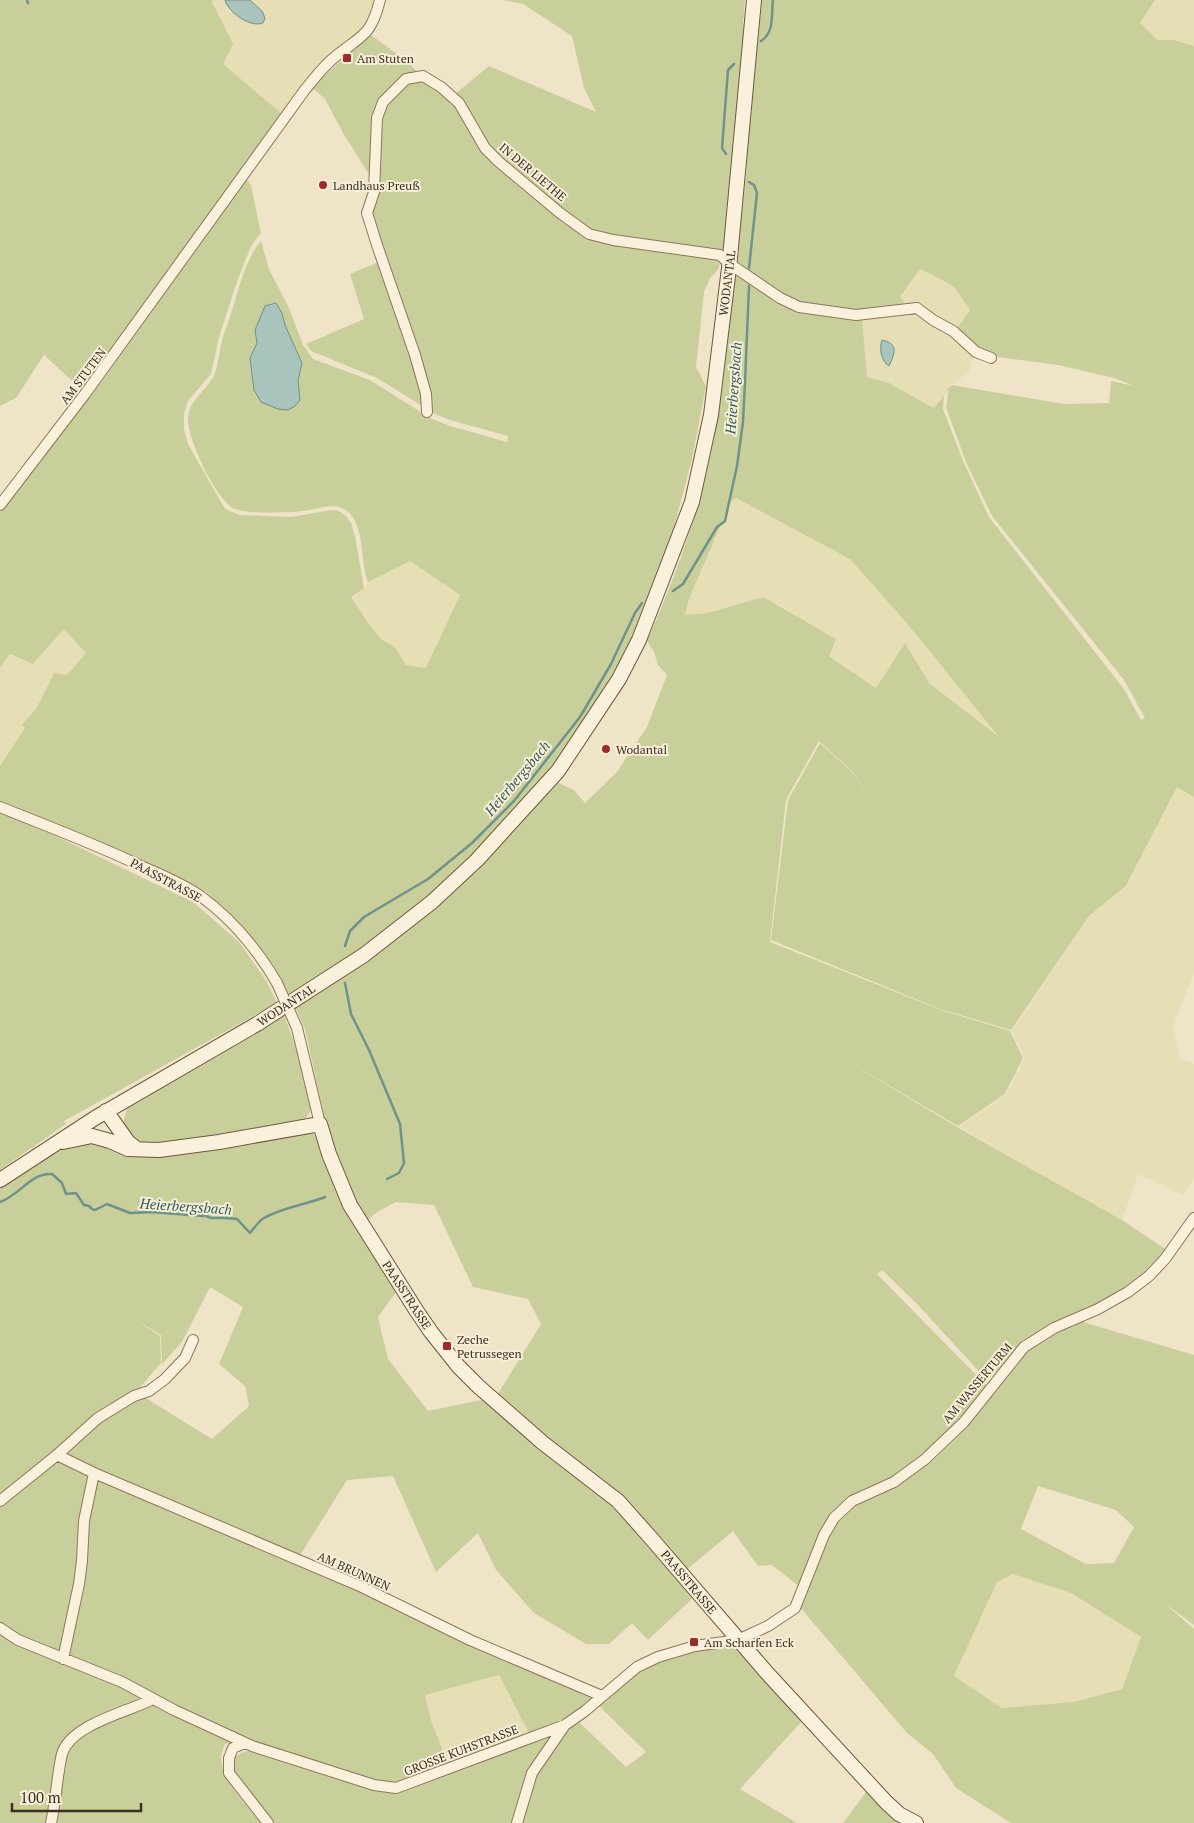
<svg xmlns="http://www.w3.org/2000/svg" width="1194" height="1823" viewBox="0 0 1194 1823" font-family="'PT Serif',serif">
	<style>
		.farmland { fill: #e6deb5 }
		.green { fill: #c9cf9b; fill-rule: evenodd }
		.water { fill: #a9c4bc; stroke: #6f938a }
		.lines { fill: none; stroke-linecap: round; stroke-linejoin: round }
		.stream { stroke: #6f938a; stroke-width: 2.5 }
		.street-casing { stroke: #8d765c; stroke-width: 12 }
		.secondary-casing { stroke: #6f573f; stroke-width: 16 }
		.street { stroke: #faf1dc; stroke-width: 10 }
		.secondary { stroke: #faf1dc; stroke-width: 14 }
		.street-bridge-casing { stroke: #8d765c; stroke-width: 12; stroke-linecap: butt }
		.street-bridge { stroke: #faf1dc; stroke-width: 10 }
		.poi-dot { fill: #9e2a2b; stroke: #f7eed8; stroke-width: 2 }
		.labels { text-anchor: middle; dominant-baseline: central; stroke-width: 4; stroke-linejoin: round; paint-order: stroke }
		.poi-label { font-size: 12px; fill: #3d2e20; stroke: #f7eed8; text-anchor: start }
		.street-label { font-size: 12px; fill: #3d2e20; stroke: #f7eed8 }
		.water-label { font-size: 14px; font-style: italic; fill: #2f5d5a; stroke: #f7eed8 }
	</style>
	<rect width="100%" height="100%" fill="#f0e4c8"/>
	<path class="farmland" d="M 213,0 L 377,0 L 368,24 L 350,40 L 328,56 L 284,112 L 281,113 L 223,64 Z
		M 1155,0 L 1194,0 L 1194,46 L 1174,40 L 1157,40 L 1140,23 Z
		M 920,269 L 944,281 L 955,288 L 970,310 L 956,330 L 902,306 L 900,298 Z
		M 915,309 L 953,333 L 974,353 L 969,371 L 952,385 L 935,408 L 889,383 L 867,377 L 862,316 Z
		M 735,497 L 850,559 L 911,628 L 1000,738 L 929,683 L 905,644 L 876,688 L 829,655 L 835,639 L 812,627 L 708,613 L 685,616 L 689,599 L 731,500 Z
		M 410,561 L 461,595 L 426,668 L 406,665 L 395,647 L 382,640 L 371,627 L 351,597 L 364,588 L 369,581 Z
		M 64,629 L 87,653 L 67,675 L 54,673 L 45,689 L 36,709 L 22,725 L 26,728 L 0,766 L 0,668 L 10,654 L 33,664 Z
		M 1177,787 L 1194,797 L 1194,973 L 1173,1027 L 1180,1058 L 1194,1064 L 1194,1178 L 1183,1195 L 1138,1174 L 1122,1220 L 959,1127 L 1006,1095 L 1025,1058 L 1012,1031 L 1089,916 L 1127,886 Z
		M 1013,1574 L 1071,1593 L 1141,1637 L 1122,1689 L 1074,1702 L 1002,1708 L 954,1676 L 997,1582 Z
		M 499,1675 L 529,1733 L 448,1764 L 431,1722 L 424,1695 Z"/>
	<path class="green" d="M 0,0 L 213,0 L 212,2 L 233,44 L 223,64 L 281,113 L 284,112 L 83,391 L 44,355 L 16,398 L 0,406 Z
		M 503,0 L 745,0 L 743,24 L 759,27 L 762,0 L 1155,0 L 1140,23 L 1157,40 L 1174,40 L 1194,46 L 1194,797 L 1177,787 L 1126,886 L 1089,916 L 1011,1030 L 940,1009 L 771,940 L 788,800 L 820,743 L 851,771 L 870,796 L 851,770 L 819,741 L 786,800 L 770,942 L 941,1010 L 1010,1031 L 1023,1058 L 1005,1094 L 958,1126 L 837,1055 L 957,1127 L 1122,1220 L 1168,1251 L 1149,1272 L 1127,1289 L 1098,1305 L 1023,1340 L 1002,1366 L 987,1380 L 917,1304 L 882,1270 L 877,1274 L 988,1387 L 964,1419 L 923,1458 L 892,1479 L 851,1497 L 833,1515 L 819,1537 L 800,1587 L 772,1565 L 758,1566 L 733,1531 L 685,1571 L 646,1526 L 618,1497 L 496,1397 L 541,1324 L 528,1299 L 473,1287 L 434,1205 L 396,1202 L 379,1211 L 367,1220 L 351,1194 L 325,1120 L 305,1029 L 293,1003 L 375,953 L 481,861 L 554,781 L 574,790 L 585,803 L 617,772 L 647,727 L 667,675 L 658,665 L 654,652 L 647,641 C 669,591 689,540 703,487 C 721,419 727,344 736,273 L 755,283 L 780,301 L 799,310 L 842,316 L 862,317 L 867,377 L 889,383 L 934,408 L 952,385 L 1064,404 L 1109,403 L 1111,381 L 1134,386 L 1114,378 L 1058,365 L 991,356 L 977,350 L 956,330 L 970,310 L 955,288 L 944,281 L 920,269 L 900,297 L 904,301 L 902,306 L 874,311 L 848,313 L 798,304 L 782,298 L 736,264 L 747,166 L 733,161 L 725,255 L 663,243 L 606,236 L 581,226 L 500,160 L 486,146 L 454,95 L 489,66 L 596,112 L 584,88 L 572,36 L 523,4 ZM 949,387 L 946,407 L 966,462 L 992,516 L 1124,680 L 1145,718 L 1141,720 L 1124,689 L 989,517 L 964,463 L 943,409 L 944,395 ZM 736,498 L 850,559 L 911,628 L 999,737 L 929,683 L 905,643 L 876,688 L 829,656 L 836,639 L 763,597 L 708,613 L 685,615 L 689,599 L 731,501 Z
		M 371,35 L 408,62 L 420,75 L 382,100 L 373,181 L 343,133 L 325,99 L 313,88 L 320,79 Z
		M 425,79 L 456,103 L 474,134 L 578,229 L 721,259 L 718,270 L 710,278 L 704,292 L 696,367 L 706,386 L 692,459 L 673,531 L 659,572 L 641,618 L 622,659 L 554,767 L 465,868 L 364,951 L 290,998 L 273,965 L 236,920 L 206,892 L 141,860 L 0,801 L 0,766 L 25,728 L 22,725 L 36,709 L 54,673 L 67,675 L 86,653 L 64,629 L 33,664 L 10,654 L 0,668 L 0,512 L 108,373 L 221,212 L 245,180 L 248,181 L 251,185 L 261,234 L 259,235 L 250,248 L 238,279 L 219,337 L 211,374 L 188,401 L 184,414 L 184,429 L 188,444 L 225,509 L 240,515 L 292,517 L 331,510 L 339,511 L 346,516 L 351,523 L 355,536 L 364,588 L 351,597 L 371,627 L 382,640 L 395,647 L 406,665 L 426,668 L 460,595 L 410,561 L 368,582 C 360,563 365,524 347,511 C 334,501 317,510 303,511 C 288,513 249,514 235,509 C 217,502 186,437 188,417 C 190,398 209,389 215,373 C 219,362 219,351 222,340 C 225,330 229,321 232,311 C 239,288 245,260 261,241 L 269,269 L 289,308 L 303,345 L 313,359 L 370,380 L 430,418 L 450,426 L 507,442 L 508,436 L 450,420 L 435,414 L 377,378 L 311,351 L 306,344 L 364,319 L 350,274 L 381,261 L 370,213 L 378,136 L 384,103 L 407,82 Z
		M 0,809 L 193,902 L 239,942 L 267,982 L 277,1003 L 64,1121 L 66,1124 L 0,1170 Z
		M 284,1015 L 300,1059 L 311,1108 C 309,1115 307,1118 301,1121 L 224,1135 L 160,1143 L 144,1143 L 135,1139 L 129,1134 L 123,1123 L 127,1109 Z
		M 307,1133 L 313,1134 L 319,1141 L 399,1288 L 378,1317 L 388,1359 L 428,1411 L 486,1399 L 617,1506 L 694,1597 L 648,1640 L 632,1623 L 609,1644 L 586,1644 L 534,1613 L 496,1570 L 478,1533 L 436,1572 L 393,1476 L 347,1480 L 299,1557 L 596,1698 C 575,1714 554,1724 529,1733 L 499,1675 L 425,1695 L 431,1721 L 448,1764 L 391,1784 L 292,1756 L 247,1740 L 225,1744 C 223,1749 221,1755 221,1760 C 223,1781 248,1806 261,1823 L 0,1823 L 0,1186 L 21,1171 L 67,1147 L 95,1142 L 120,1153 L 137,1157 L 152,1157 L 222,1147 ZM 210,1287 L 243,1307 L 219,1364 L 245,1386 L 249,1406 L 212,1439 L 136,1392 L 161,1363 L 160,1336 L 136,1320 L 161,1335 L 162,1364 L 182,1342 Z
		M 1076,1320 L 1194,1355 L 1194,1625 L 1163,1602 L 1194,1629 L 1194,1823 L 1011,1823 L 956,1788 L 933,1754 L 907,1733 L 799,1606 L 825,1536 L 853,1503 L 926,1463 L 1026,1348 ZM 1038,1486 L 1116,1510 L 1134,1527 L 1114,1563 L 1086,1564 L 1021,1529 ZM 1013,1574 L 1071,1593 L 1141,1637 L 1122,1689 L 1074,1702 L 1002,1708 L 954,1676 L 997,1582 Z
		M 731,1646 L 736,1647 L 803,1720 L 740,1789 L 797,1823 L 520,1823 L 535,1772 L 562,1733 L 578,1721 L 626,1767 L 646,1752 L 599,1706 C 614,1691 628,1677 647,1666 C 668,1654 707,1649 731,1646 Z
		M 551,1733 L 554,1736 L 514,1823 L 273,1823 C 265,1814 258,1804 250,1795 C 239,1781 218,1758 248,1751 L 379,1790 Z
		M 869,1788 L 906,1823 L 843,1823 Z"/>
	<path class="water" d="M 225,0 L 250,0 L 262,11 L 265,18 L 263,23 C 250,28 228,12 225,0 Z
		M 276,303 L 282,313 L 285,325 L 302,363 L 298,381 L 300,400 L 295,406 L 288,410 L 278,409 L 261,402 L 254,390 L 250,358 L 257,343 L 255,330 L 265,306 Z
		M 882,340 C 900,344 894,355 889,366 C 881,361 879,349 882,340 Z"/>
	<g class="lines">
		<path class="stream" d="M 27,0 L 28,3
			M 761,41 C 775,32 771,14 773,0
			M 726,154 L 722,148 L 728,70 L 734,64
			M 749,182 L 754,185 L 757,193 L 749,268
			M 673,591 L 683,584 L 717,527 L 725,521 L 737,466 L 743,422 L 745,382 L 749,286
			M 345,946 L 350,931 L 364,917 L 428,879 L 472,843 L 514,801 L 580,717 L 611,664 L 635,613 L 642,603
			M 345,983 L 351,1014 L 369,1050 L 400,1124 L 404,1163 L 399,1173 L 387,1179
			M 0,1202 C 19,1196 31,1172 52,1174 L 62,1183 L 66,1194 L 76,1193 L 84,1205 L 89,1206 L 92,1209 L 95,1210 L 107,1204 L 130,1213 L 151,1212 L 203,1216 L 204,1215 L 211,1218 L 226,1218 L 237,1219 L 250,1233 C 254,1228 259,1221 264,1218 C 283,1207 305,1205 325,1197"/>
		<defs>
			<path id="street" d="M 427,412 L 426,394 L 415,355 L 377,245 L 367,213 L 374,192 L 377,118 L 383,102 L 406,79 L 423,76 L 441,87 L 459,103 L 485,148 L 499,162 L 560,213 L 589,234 L 613,240 L 720,255 L 730,264 L 780,298 L 799,307 L 856,315 L 917,308 L 933,320 L 953,331 L 976,352 L 991,358
				M 0,505 L 85,394 L 304,91 C 314,79 323,66 336,56 C 362,35 371,36 380,0
				M 0,807 C 47,826 95,844 141,866 C 160,874 181,883 199,895 C 231,918 257,949 277,983
				M 297,1028 L 320,1124
				M 57,1455 L 94,1473 L 362,1587 L 470,1640 L 602,1696
				M 0,1501 L 57,1455 L 98,1418 L 134,1396 L 149,1391 L 165,1379 L 185,1358 L 193,1340
				M 0,1628 L 18,1640 L 122,1682 L 174,1710 L 252,1746 L 374,1785 L 396,1788 L 565,1725 L 585,1711 L 637,1667 L 658,1657 L 695,1646 L 738,1640 L 768,1626 L 795,1608 L 824,1535 L 834,1518 L 852,1501 L 894,1482 L 924,1460 L 964,1422 L 1024,1347 L 1054,1328 L 1098,1309 L 1128,1292 L 1149,1276 L 1165,1259 L 1194,1218
				M 63,1659 L 79,1584 L 82,1561 L 84,1521 L 94,1473
				M 245,1743 L 233,1748 L 229,1758 L 229,1773 L 268,1823
				M 51,1823 C 56,1801 57,1775 62,1754 C 71,1724 128,1712 153,1699
				M 517,1823 L 532,1773 L 565,1725"/>
			<path id="secondary" d="M 106,1111 L 128,1142 L 137,1149
				M 63,1142 L 92,1136 L 110,1141 L 128,1149 L 159,1150 L 219,1142 L 320,1124 L 329,1154 L 350,1205 L 416,1310 L 431,1332 L 458,1366 L 478,1386 L 543,1443 L 618,1501 L 650,1537 L 768,1674 L 886,1802 L 899,1814 L 916,1823
				M 0,1180 L 95,1118 L 257,1024 L 364,955 L 432,902 L 477,860 L 558,771 L 619,679 L 639,640 L 692,502 L 711,415 L 729,268 L 754,0"/>
		</defs>
		<use href="#street" class="street-casing"/>
		<use href="#secondary" class="secondary-casing"/>
		<use href="#street" class="street"/>
		<use href="#secondary" class="secondary"/>
		<defs>
			<path id="street-bridge" d="M 277,983 L 297,1028"/>
		</defs>
		<use href="#street-bridge" class="street-bridge-casing"/>
		<use href="#street-bridge" class="street-bridge"/>
	</g>
	<g class="poi-dot">
		<rect x="342" y="53" width="10" height="10" rx="2.5"/>
		<circle cx="323" cy="185" r="5"/>
		<circle cx="606" cy="749" r="5"/>
		<rect x="442" y="1341" width="10" height="10" rx="2.5"/>
		<rect x="689" y="1637" width="10" height="10" rx="2.5"/>
	</g>
	<g class="labels">
		<g class="poi-label">
			<text x="357" y="58">Am Stuten</text>
			<text x="333" y="185">Landhaus Preuß</text>
			<text x="616" y="749">Wodantal</text>
			<text x="457" y="1339">Zeche<tspan x="457" dy="14">Petrussegen</tspan></text>
			<text x="704" y="1642">Am Scharfen Eck</text>
		</g>
		<g class="street-label">
			<text transform="translate(533 172) rotate(40)">IN DER LIETHE</text>
			<text transform="translate(727 283) rotate(-83)">WODANTAL</text>
			<text transform="translate(83 376) rotate(-53)">AM STUTEN</text>
			<text transform="translate(166 880) rotate(28)">PAASSTRASSE</text>
			<text transform="translate(286 1005) rotate(-33)">WODANTAL</text>
			<text transform="translate(407 1295) rotate(57)">PAASSTRASSE</text>
			<text transform="translate(977 1383) rotate(-50)">AM WASSERTURM</text>
			<text transform="translate(354 1571) rotate(24)">AM BRUNNEN</text>
			<text transform="translate(689 1582) rotate(50)">PAASSTRASSE</text>
			<text transform="translate(461 1750) rotate(-21)">GROSSE KUHSTRASSE</text>
		</g>
		<g class="water-label">
			<text transform="translate(733 388) rotate(-86)">Heierbergsbach</text>
			<text transform="translate(517 778) rotate(-50)">Heierbergsbach</text>
			<text transform="translate(186 1206) rotate(4)">Heierbergsbach</text>
		</g>
	</g>
	<path d="M12 1803v8h129v-8" fill="none" stroke="#3d2e20" stroke-width="2.5"/>
	<text x="20" y="1803" font-size="15" fill="#3d2e20" stroke="#f7eed8" stroke-width="4" paint-order="stroke">100 m</text>
</svg>
